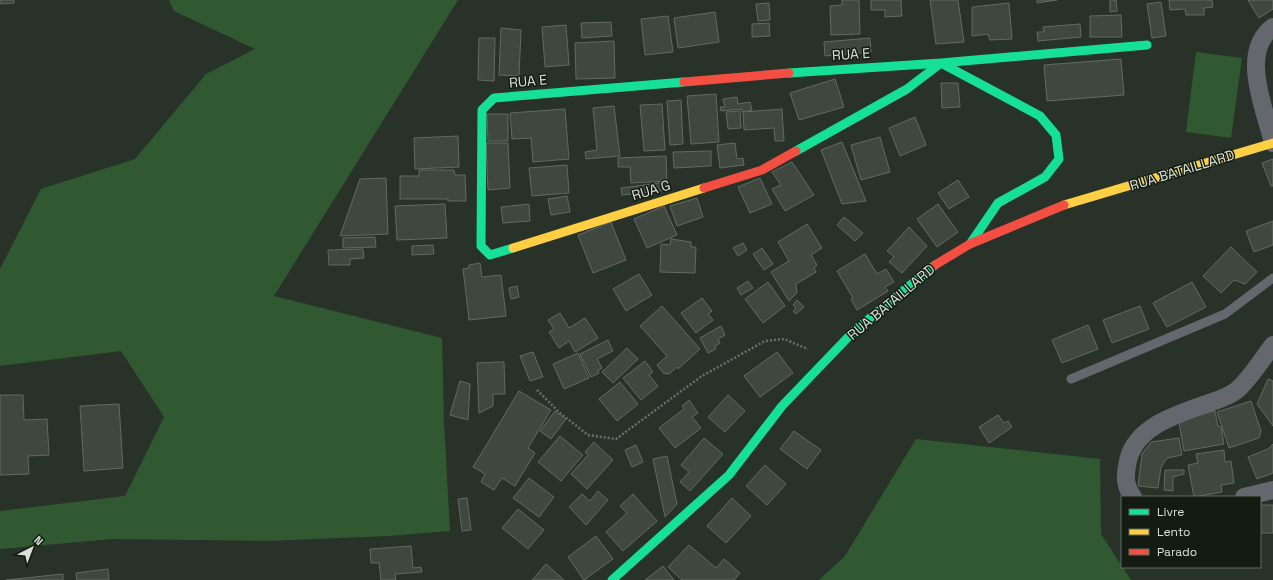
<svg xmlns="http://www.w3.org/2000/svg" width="1273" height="580" viewBox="0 0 1273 580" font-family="'Space Grotesk',sans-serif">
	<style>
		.green { fill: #305931 }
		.building { fill: #3f473f; stroke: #626b62 }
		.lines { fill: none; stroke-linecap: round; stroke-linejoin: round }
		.path { stroke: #696e70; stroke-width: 2.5; stroke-dasharray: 2 2; stroke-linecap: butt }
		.lane { stroke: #64686e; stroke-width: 9 }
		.street { stroke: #64686e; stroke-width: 18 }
		.fast { stroke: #16e098; stroke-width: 9 }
		.slow { stroke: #ffcf43; stroke-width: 9 }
		.jam { stroke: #f24e42; stroke-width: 9 }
		.labels { text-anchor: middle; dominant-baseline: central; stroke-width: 3; stroke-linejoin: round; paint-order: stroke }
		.street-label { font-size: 14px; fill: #d7e2d6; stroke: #131b13 }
	</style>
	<rect width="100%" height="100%" fill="#283228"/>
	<path class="green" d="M 169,0 L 458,0 L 274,296 L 442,338 L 444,423 L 450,531 L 389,536 L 267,541 L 113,539 L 0,549 L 0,511 L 125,496 L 164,417 L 121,351 L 0,366 L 0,269 L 41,189 L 135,159 L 206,74 L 255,49 L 174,11 Z
		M 1196,52 L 1242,58 L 1231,138 L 1186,132 Z
		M 916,439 L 1100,459 L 1101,534 L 1131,580 L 819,580 L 845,556 Z"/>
	<path class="building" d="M 0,0 L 14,0 L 14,3 L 0,4 Z
		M 842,0 L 859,0 L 860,34 L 831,35 L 830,6 L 842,5 Z
		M 871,0 L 901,0 L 902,16 L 885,17 L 885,10 L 871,10 Z
		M 930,0 L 958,0 L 964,42 L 936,44 Z
		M 1037,0 L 1057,0 L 1037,3 Z
		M 1110,0 L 1116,0 L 1117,11 L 1110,12 Z
		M 1169,0 L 1212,0 L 1213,7 L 1204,8 L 1204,15 L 1186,15 L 1185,9 L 1170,10 Z
		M 1248,0 L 1273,0 L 1273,9 L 1259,18 Z
		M 1161,2 L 1166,36 L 1152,38 L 1147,4 Z
		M 769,3 L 770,20 L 758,21 L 756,4 Z
		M 1009,3 L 1012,39 L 990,40 L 988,34 L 972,36 L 972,7 Z
		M 715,12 L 719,42 L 678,48 L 674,18 Z
		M 1121,15 L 1122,37 L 1090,37 L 1090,16 Z
		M 668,16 L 673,52 L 645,55 L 641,19 Z
		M 611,22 L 612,36 L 582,38 L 581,23 Z
		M 769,23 L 770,36 L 752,37 L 752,24 Z
		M 1080,24 L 1081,37 L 1038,41 L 1037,32 L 1044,32 L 1043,27 Z
		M 566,25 L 569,65 L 545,67 L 542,27 Z
		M 501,28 L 521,30 L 519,76 L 499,75 Z
		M 479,38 L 495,38 L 494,81 L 478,80 Z
		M 870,38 L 871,52 L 825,56 L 824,42 Z
		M 614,41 L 615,78 L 576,79 L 575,43 Z
		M 1121,59 L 1124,95 L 1047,101 L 1044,65 Z
		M 835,79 L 844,107 L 799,120 L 790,93 Z
		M 941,83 L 958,83 L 960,107 L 942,108 Z
		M 716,94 L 719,142 L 691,144 L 687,96 Z
		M 737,97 L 738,104 L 750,102 L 752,110 L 742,112 L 742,109 L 721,111 L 720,107 L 725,107 L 723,99 Z
		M 681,100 L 683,144 L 670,145 L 667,101 Z
		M 662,104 L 665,150 L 644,151 L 640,105 Z
		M 614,106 L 620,156 L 586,159 L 585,152 L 597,150 L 593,108 Z
		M 565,109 L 569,159 L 533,162 L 531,138 L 512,139 L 510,113 Z
		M 782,109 L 784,141 L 775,141 L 774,128 L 744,130 L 743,112 Z
		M 740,111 L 741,128 L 728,129 L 726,112 Z
		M 487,114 L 508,114 L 508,141 L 488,141 Z
		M 915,117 L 926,145 L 900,156 L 889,128 Z
		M 458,136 L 459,167 L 415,169 L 414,138 Z
		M 880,137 L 890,172 L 861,180 L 851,145 Z
		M 842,142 L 866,201 L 842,204 L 821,150 Z
		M 486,143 L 508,143 L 510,188 L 488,190 Z
		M 735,143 L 737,159 L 743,158 L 744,165 L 720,168 L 717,145 Z
		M 711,151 L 711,166 L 674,168 L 673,152 Z
		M 666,156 L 667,181 L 631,183 L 630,167 L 618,167 L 618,158 Z
		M 1273,159 L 1273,186 L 1271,186 L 1262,163 Z
		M 792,162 L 814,195 L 785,211 L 772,189 L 781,185 L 772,172 Z
		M 567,165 L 569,193 L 532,196 L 529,168 Z
		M 419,170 L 454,170 L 455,175 L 465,175 L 466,201 L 448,201 L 448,199 L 400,199 L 400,176 L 419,176 Z
		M 386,178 L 388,234 L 340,236 L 360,179 Z
		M 760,178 L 772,204 L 750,213 L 738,187 Z
		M 958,180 L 969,197 L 949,209 L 938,193 Z
		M 667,182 L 668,190 L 622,195 L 621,188 Z
		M 567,196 L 570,212 L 551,215 L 548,199 Z
		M 697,198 L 703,217 L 677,226 L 670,206 Z
		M 445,204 L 447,238 L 397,240 L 395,206 Z
		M 529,204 L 530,221 L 503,223 L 501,207 Z
		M 938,204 L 958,232 L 937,247 L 917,219 Z
		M 664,206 L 677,235 L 647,248 L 634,219 Z
		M 844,217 L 863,233 L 855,241 L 837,225 Z
		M 1273,221 L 1273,245 L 1254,252 L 1246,231 Z
		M 611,222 L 626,260 L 593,273 L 578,235 Z
		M 807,224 L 822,248 L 811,255 L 817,265 L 814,268 L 816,272 L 796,284 L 797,293 L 789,301 L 771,272 L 789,261 L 778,242 Z
		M 909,227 L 927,246 L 902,273 L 889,262 L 894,257 L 887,251 Z
		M 375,237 L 376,247 L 343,248 L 343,238 Z
		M 671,239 L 691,242 L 691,247 L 696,247 L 695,273 L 660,272 L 661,244 L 670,245 Z
		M 743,243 L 747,250 L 738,256 L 733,248 Z
		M 433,245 L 434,254 L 412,255 L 412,246 Z
		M 1231,247 L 1257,272 L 1245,284 L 1234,280 L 1221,293 L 1203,276 Z
		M 762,248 L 773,264 L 764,270 L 753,254 Z
		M 363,249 L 364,258 L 350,259 L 350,265 L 329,265 L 328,250 Z
		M 865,254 L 877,274 L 886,269 L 894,282 L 885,287 L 888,291 L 857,310 L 851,299 L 853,298 L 837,271 Z
		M 480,263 L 482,277 L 501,275 L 506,316 L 469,320 L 463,269 L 469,268 L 469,265 Z
		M 639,274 L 652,295 L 626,311 L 613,289 Z
		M 748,281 L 753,288 L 741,295 L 737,288 Z
		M 768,282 L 785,306 L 763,323 L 745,299 Z
		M 1192,282 L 1206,307 L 1167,327 L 1153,303 Z
		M 517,286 L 519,297 L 511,299 L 509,288 Z
		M 702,298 L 712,311 L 708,314 L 713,320 L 696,333 L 681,313 Z
		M 797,300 L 804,307 L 796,314 L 793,311 L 796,308 L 793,305 Z
		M 662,306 L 700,349 L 678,369 L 677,367 L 669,374 L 663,373 L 657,365 L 667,356 L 640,326 Z
		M 1140,306 L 1149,329 L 1112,343 L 1103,320 Z
		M 560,313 L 569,328 L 585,318 L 598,338 L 575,352 L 569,341 L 559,348 L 549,332 L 554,329 L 548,320 Z
		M 1088,325 L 1098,349 L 1062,363 L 1052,340 Z
		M 721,326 L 725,335 L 718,339 L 720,343 L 715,346 L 716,349 L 708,353 L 700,338 Z
		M 608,340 L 613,351 L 597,359 L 602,368 L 598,370 L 599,373 L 591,377 L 580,354 Z
		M 627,348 L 638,359 L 613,383 L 602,372 Z
		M 533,352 L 543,377 L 530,381 L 520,356 Z
		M 777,352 L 793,373 L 760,397 L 744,376 Z
		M 578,353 L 589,378 L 564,389 L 553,364 Z
		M 645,361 L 653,372 L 649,375 L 658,386 L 641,400 L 623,378 Z
		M 500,362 L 504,362 L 505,394 L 493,394 L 493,406 L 479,413 L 477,363 Z
		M 1268,379 L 1273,381 L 1273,426 L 1257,404 Z
		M 460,381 L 470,384 L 468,420 L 450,415 Z
		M 620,382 L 638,404 L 617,421 L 599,399 Z
		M 519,391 L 551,410 L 528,448 L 535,453 L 515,486 L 502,478 L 494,490 L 481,482 L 485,474 L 473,467 Z
		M 0,395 L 23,395 L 24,420 L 47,419 L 49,455 L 28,456 L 29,474 L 0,475 Z
		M 728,395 L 745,411 L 725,432 L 708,417 Z
		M 689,400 L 698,413 L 692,417 L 701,428 L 675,448 L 659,428 L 684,409 L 682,406 Z
		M 1251,401 L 1261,431 L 1259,438 L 1229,448 L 1217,412 Z
		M 119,404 L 123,468 L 84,471 L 80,406 Z
		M 555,411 L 566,419 L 551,439 L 540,431 Z
		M 1215,411 L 1218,426 L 1221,427 L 1224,444 L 1184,451 L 1178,417 Z
		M 998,415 L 1004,423 L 1008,421 L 1012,427 L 989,443 L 979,427 Z
		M 794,431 L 821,450 L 807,469 L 780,449 Z
		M 560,436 L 583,455 L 561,481 L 538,462 Z
		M 704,438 L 723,454 L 690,491 L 680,482 L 689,472 L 681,465 Z
		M 1179,438 L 1182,455 L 1167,458 L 1161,467 L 1158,488 L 1138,486 L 1142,454 L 1151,442 Z
		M 594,442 L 613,460 L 587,489 L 571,474 L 588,455 L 585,452 Z
		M 1273,444 L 1273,473 L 1257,479 L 1248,457 L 1268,449 Z
		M 636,445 L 643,462 L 632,467 L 625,450 Z
		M 1224,450 L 1225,462 L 1231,461 L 1234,483 L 1221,485 L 1222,492 L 1194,497 L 1188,465 L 1198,463 L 1196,454 Z
		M 667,456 L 677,504 L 665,517 L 653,459 Z
		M 765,465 L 786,484 L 767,505 L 746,486 Z
		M 1165,470 L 1184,470 L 1184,474 L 1173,477 L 1173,491 L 1164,490 Z
		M 529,478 L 554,497 L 539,517 L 513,498 Z
		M 598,491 L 608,500 L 586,525 L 569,507 L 582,494 L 590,501 Z
		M 633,494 L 657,521 L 623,551 L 606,532 L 627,513 L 620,506 Z
		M 467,498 L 471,530 L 462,531 L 458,499 Z
		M 732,498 L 751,516 L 726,543 L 707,526 Z
		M 1260,505 L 1273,505 L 1273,533 L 1260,533 Z
		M 518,509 L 544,530 L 528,549 L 502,528 Z
		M 596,536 L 613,559 L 584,580 L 568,557 Z
		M 689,545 L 716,568 L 724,559 L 740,573 L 734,580 L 682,580 L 668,567 Z
		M 411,546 L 413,568 L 421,567 L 422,572 L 395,574 L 396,580 L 381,580 L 379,563 L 371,563 L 370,549 Z
		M 546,564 L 564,580 L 532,580 Z
		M 663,566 L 674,580 L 645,580 Z
		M 108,569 L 109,580 L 77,580 L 76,573 Z
		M 63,574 L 63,580 L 6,580 Z"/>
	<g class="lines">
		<path class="path" d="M 537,390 L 560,413 L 588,435 L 616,439 L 702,376 L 765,341 L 784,339 L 808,349"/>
		<path class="lane" d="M 1071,379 L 1225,314 L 1273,278"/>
		<path class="street" d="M 1273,27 C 1239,52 1265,109 1273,143
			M 1133,497 C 1125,487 1125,477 1127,466 C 1132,425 1180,414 1212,402 C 1220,399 1230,396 1237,390 C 1250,379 1262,359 1273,345
			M 1244,497 L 1273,490"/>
		<path class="fast" d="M 789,73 L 941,63 L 1040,116 L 1056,135 L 1059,159 L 1045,177 L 998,203 L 970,244
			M 796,151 L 907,89 L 941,63 L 1147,45
			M 513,248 L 490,255 L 481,246 L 482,110 L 494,98 L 684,82
			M 612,580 L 729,475 L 782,406 L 853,332 L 935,265"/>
		<path class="slow" d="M 1064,205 L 1273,143
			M 513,248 L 704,188"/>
		<path class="jam" d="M 684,82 L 789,73
			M 704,188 L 762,170 L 796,151
			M 935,265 L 970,244 L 1064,205"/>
	</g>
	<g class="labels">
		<g class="street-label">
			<text transform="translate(851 54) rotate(-4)">RUA E</text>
			<text transform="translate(528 81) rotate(-5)">RUA E</text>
			<text transform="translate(1182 170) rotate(-17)">RUA BATAILLARD</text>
			<text transform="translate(651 190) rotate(-17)">RUA G</text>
			<text transform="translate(891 302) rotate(-40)">RUA BATAILLARD</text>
		</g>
	</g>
	<rect x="1121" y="496" width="140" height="72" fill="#131b13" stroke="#616b61"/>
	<rect x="1129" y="509" width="20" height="6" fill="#16e098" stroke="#616b61"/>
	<text x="1157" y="516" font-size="12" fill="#d7e2d6">Livre</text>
	<rect x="1129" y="529" width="20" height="6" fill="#ffcf43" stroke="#616b61"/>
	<text x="1157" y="536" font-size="12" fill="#d7e2d6">Lento</text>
	<rect x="1129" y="549" width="20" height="6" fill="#f24e42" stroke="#616b61"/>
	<text x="1157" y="556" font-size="12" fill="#d7e2d6">Parado</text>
	<g transform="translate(32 548) rotate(42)" stroke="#131b13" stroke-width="3" paint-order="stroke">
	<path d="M0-3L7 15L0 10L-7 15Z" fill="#d7e2d6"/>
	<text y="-6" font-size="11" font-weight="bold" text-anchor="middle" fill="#d7e2d6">N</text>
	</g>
</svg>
